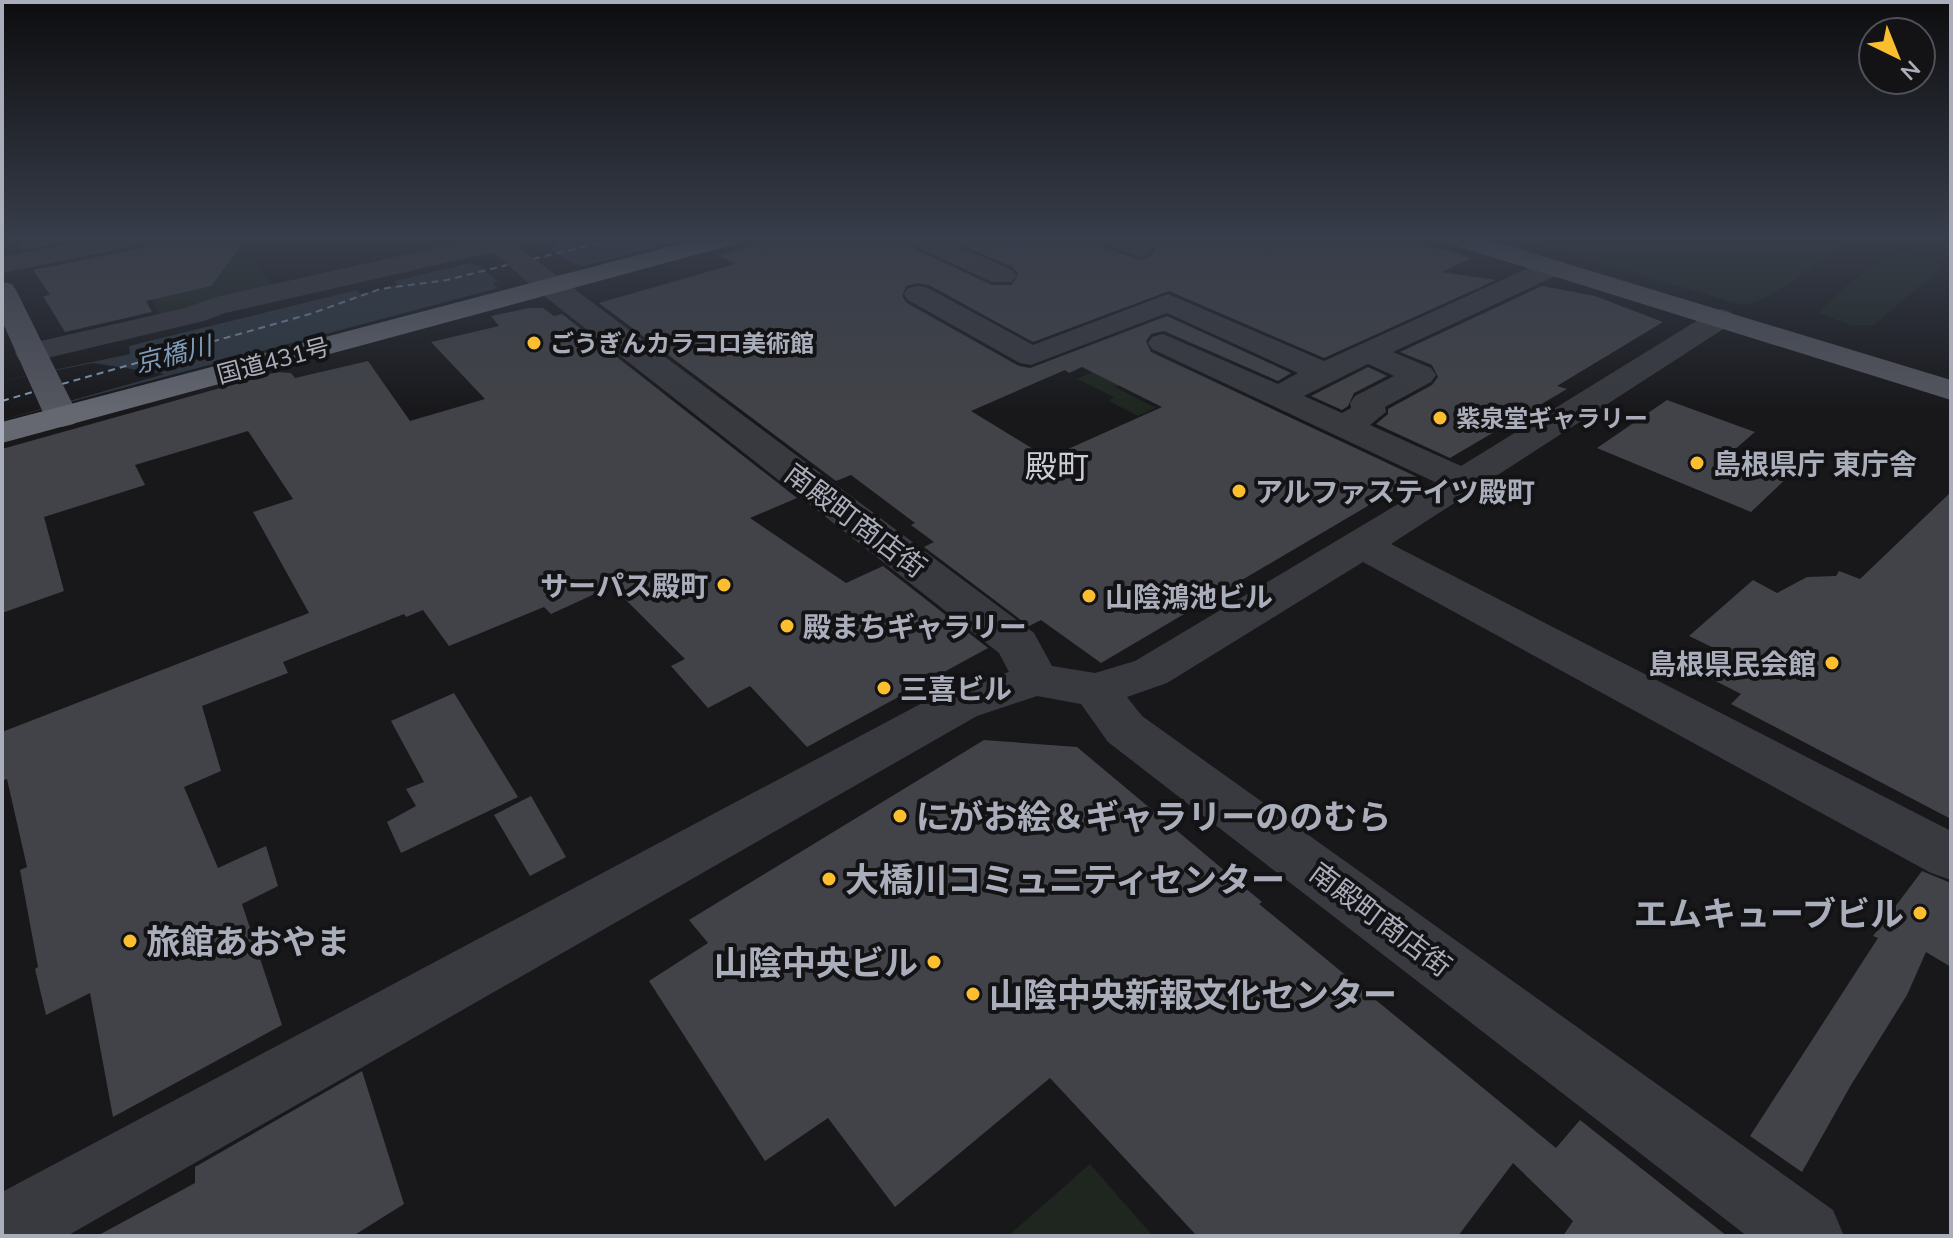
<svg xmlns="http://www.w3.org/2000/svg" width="1953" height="1238" viewBox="0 0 1953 1238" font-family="Mulish,'Noto Sans JP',sans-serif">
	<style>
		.green { fill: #1e261f }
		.water { fill: #2d3740 }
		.pier { fill: #18181b }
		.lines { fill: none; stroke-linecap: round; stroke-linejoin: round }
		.ferry { stroke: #7f9bb7; stroke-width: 2; stroke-dasharray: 7 5; stroke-linecap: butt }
		.building { fill: #424348; fill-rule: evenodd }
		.minor { fill: #393a40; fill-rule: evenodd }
		.major { fill: #55575f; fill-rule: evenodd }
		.highway { fill: #656871; fill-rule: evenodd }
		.poi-dot { fill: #fbbe2f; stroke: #131316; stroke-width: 3 }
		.labels { text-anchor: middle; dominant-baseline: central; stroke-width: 8; stroke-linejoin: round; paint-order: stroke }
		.far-poi-label { font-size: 24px; font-weight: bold; fill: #aaaebb; stroke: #131316; text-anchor: start }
		.far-street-label { font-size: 24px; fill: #aaaebb; stroke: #131316 }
		.far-water-label { font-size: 26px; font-style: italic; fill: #7f9bb7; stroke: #131316 }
		.poi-label { font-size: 28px; font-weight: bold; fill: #aaaebb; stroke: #131316; text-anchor: start }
		.street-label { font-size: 28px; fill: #aaaebb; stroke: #131316 }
		.quarter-label { font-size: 32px; fill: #cbced7; stroke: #131316 }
		.near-poi-label { font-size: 34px; font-weight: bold; fill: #aaaebb; stroke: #131316; text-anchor: start }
	</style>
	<rect width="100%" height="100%" fill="#18181b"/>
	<path class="green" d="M 1508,238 L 1852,238 C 1825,255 1774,302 1743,305 Z
		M 1902,253 L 1925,257 L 1944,266 L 1874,325 L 1851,325 L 1819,313 C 1833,296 1880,255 1902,253 Z
		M 250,256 L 276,290 L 162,317 L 141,281 Z
		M 1123,359 L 1149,371 L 1115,387 L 1156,408 L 1138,416 L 1109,401 L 1114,397 L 1077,379 Z
		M 1090,1164 L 1153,1236 L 1008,1236 Z"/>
	<path class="water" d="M 570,238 L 690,238 L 584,266 L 570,262 L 497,281 L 493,284 L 498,288 L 2,420 L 2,381 L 130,354 L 129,346 L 357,290 L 361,294 L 397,285 L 395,281 L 470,263 L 480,266 L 552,249 L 557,246 L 551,242 Z"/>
	<path class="pier" d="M 552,249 L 570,262 L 497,281 L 480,266 Z
		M 93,363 L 165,374 L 2,420 L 2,381 Z"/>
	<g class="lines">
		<path class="ferry" d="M 533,259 L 621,238
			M 62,384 L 310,314 L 380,289 L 447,280 L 507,265
			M 2,401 L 36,391"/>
	</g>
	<path class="building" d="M 24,238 L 85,238 L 21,250 L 18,245 L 27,243 Z
		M 152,238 L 247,238 L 211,286 L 146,301 L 152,312 L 65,332 L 43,296 L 50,295 L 33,270 L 137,249 L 147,245 Z
		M 779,238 L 902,238 L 908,246 L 992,285 L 1012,285 L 1018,274 L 1013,267 L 945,238 L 1094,238 L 1100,246 L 1141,260 L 1151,256 L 1156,249 L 1143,238 L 1400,238 L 1472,258 L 1442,272 L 1496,280 L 1324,358 L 1169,291 L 1033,342 L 929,285 L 917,283 L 906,286 L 902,296 L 907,303 L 1019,366 L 1030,368 L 1167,316 L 1291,373 L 1278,381 L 1164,331 L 1151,334 L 1146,341 L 1151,352 L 1417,477 L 1101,663 L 1041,620 L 1029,626 L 924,547 L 934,542 L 911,525 L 915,523 L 851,475 L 836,481 L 599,303 L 735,264 L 718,255 ZM 1082,367 L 1162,407 L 1048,458 L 971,411 L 1065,370 L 1069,373 Z
		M 1542,286 L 1595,296 L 1663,322 L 1557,386 L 1567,389 L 1450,458 L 1376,424 L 1388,414 L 1388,409 L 1432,385 L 1438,377 L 1432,365 L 1400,352 Z
		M 529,308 L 543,308 L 554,316 L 562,314 L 797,498 L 750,518 L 846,583 L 883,566 L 988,648 L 807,747 L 750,686 L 708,708 L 671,666 L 685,659 L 612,586 L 551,614 L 544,607 L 449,646 L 423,610 L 406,617 L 404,614 L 283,662 L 288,673 L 202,706 L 221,771 L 184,787 L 218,868 L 266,846 L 278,886 L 242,904 L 282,1025 L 113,1117 L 90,993 L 46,1015 L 35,969 L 38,967 L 20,870 L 27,867 L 7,779 L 2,781 L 2,732 L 309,613 L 253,512 L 293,499 L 248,431 L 135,465 L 145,485 L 44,517 L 64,591 L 2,613 L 2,449 L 277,372 L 291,373 L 295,378 L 368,361 L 410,421 L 485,399 L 431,342 L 499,326 L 491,316 Z
		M 1368,367 L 1387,376 L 1354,393 L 1348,406 L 1342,410 L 1311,396 Z
		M 1667,400 L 1755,432 L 1733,451 L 1791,474 L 1751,512 L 1597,448 Z
		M 1951,492 L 1951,819 L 1731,704 L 1741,694 L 1702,674 L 1724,653 L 1689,636 L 1753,580 L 1777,593 L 1807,577 L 1836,576 L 1839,571 L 1860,579 Z
		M 454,693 L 518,797 L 401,853 L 387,822 L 416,806 L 406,789 L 424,782 L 391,721 Z
		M 984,740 L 1077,747 L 1262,902 L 1259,904 L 1556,1148 L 1580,1120 L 1727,1236 L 1563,1236 L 1573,1221 L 1513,1163 L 1458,1236 L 1197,1236 L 1050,1078 L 895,1207 L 828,1118 L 765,1161 L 649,981 L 708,943 L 689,920 Z
		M 531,796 L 566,857 L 530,876 L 494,815 Z
		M 1922,871 L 1951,883 L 1951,967 L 1926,952 L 1907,995 L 1851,1085 L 1802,1172 L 1750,1136 L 1878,938 L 1873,936 Z
		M 362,1071 L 404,1204 L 353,1236 L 97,1236 L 195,1183 L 195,1167 Z"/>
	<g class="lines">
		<path class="minor" d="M 99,238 L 149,238 L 145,243 L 136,246 L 2,273 L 2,257 Z
			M 480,238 L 531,238 L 528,243 L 517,246 L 1034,633 L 1052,666 L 1095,673 L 1135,661 L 1435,482 L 1152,349 L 1148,343 L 1152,337 L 1163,334 L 1278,384 L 1298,373 L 1167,313 L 1031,365 L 1020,363 L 908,300 L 904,294 L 908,288 L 918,286 L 928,288 L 1033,345 L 1168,294 L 1324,361 L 1544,261 L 1562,261 L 1566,267 L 1562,273 L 1393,352 L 1431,368 L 1436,375 L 1431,382 L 1385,407 L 1386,412 L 1370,425 L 1461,466 L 1711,312 L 1721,309 L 1731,312 L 1736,318 L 1731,324 L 1391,544 L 1951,831 L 1951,880 L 1931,873 L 1363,562 L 1167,683 L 1127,697 L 1142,716 L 1833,1210 L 1844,1236 L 1747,1236 L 1108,742 L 1081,704 L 1037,696 L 977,716 L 67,1236 L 2,1236 L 2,1192 L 943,692 L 1009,672 L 999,653 L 539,292 L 493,252 L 225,313 L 204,321 L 30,362 L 19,360 L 15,353 L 19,346 L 185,308 L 216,297 ZM 1368,364 L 1394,376 L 1355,396 L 1350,403 L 1351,408 L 1342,413 L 1304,396 Z
			M 905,238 L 938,238 L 1012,270 L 1016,276 L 1012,282 L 992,282 L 909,243 Z
			M 1097,238 C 1115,237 1141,233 1153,249 L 1149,254 L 1140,257 L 1101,243 Z"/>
		<path class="major" d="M 1443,238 L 1482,238 L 1951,380 L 1951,400 L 1447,243 Z
			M 2,282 L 12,284 L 16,290 L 79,417 L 74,424 L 62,427 L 50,424 L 45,417 L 2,321 Z"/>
		<path class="highway" d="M 702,238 L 743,238 L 739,243 L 2,443 L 2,422 Z"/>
	</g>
	<linearGradient id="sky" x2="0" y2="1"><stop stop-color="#0d0d0f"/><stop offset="0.58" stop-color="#373d4a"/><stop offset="1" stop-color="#373d4a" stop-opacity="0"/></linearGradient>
	<rect width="1953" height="411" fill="url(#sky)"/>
	<g class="poi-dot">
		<circle cx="534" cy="343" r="8"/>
		<circle cx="1440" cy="418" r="8"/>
		<circle cx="1697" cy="463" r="8"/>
		<circle cx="1239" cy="491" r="8"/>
		<circle cx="724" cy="585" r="8"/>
		<circle cx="1089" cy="596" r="8"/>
		<circle cx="787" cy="626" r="8"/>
		<circle cx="1832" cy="663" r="8"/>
		<circle cx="884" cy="688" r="8"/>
		<circle cx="900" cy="816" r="8"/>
		<circle cx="829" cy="879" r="8"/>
		<circle cx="1920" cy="913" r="8"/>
		<circle cx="130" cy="941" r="8"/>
		<circle cx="934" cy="962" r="8"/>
		<circle cx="973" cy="994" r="8"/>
	</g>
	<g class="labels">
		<g class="far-poi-label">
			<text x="550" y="343">ごうぎんカラコロ美術館</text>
			<text x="1456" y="418">紫泉堂ギャラリー</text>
		</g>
		<g class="far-street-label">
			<text transform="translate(273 360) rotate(-15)">国道431号</text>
		</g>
		<g class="far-water-label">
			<text transform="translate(173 354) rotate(-14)">京橋川</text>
		</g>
		<g class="poi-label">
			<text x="1713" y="463">島根県庁 東庁舎</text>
			<text x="1255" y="491">アルファステイツ殿町</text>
			<text x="708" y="585" text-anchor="end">サーパス殿町</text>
			<text x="1105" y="596">山陰鴻池ビル</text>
			<text x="803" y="626">殿まちギャラリー</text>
			<text x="1816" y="663" text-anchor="end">島根県民会館</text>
			<text x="900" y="688">三喜ビル</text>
		</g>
		<g class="street-label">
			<text transform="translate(856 520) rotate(37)">南殿町商店街</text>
			<text transform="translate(1381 919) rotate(37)">南殿町商店街</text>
		</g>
		<g class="quarter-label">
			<text x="1057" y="466">殿町</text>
		</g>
		<g class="near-poi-label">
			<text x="916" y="816">にがお絵＆ギャラリーののむら</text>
			<text x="845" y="879">大橋川コミュニティセンター</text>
			<text x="1904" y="913" text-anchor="end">エムキューブビル</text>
			<text x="146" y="941">旅館あおやま</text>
			<text x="918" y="962" text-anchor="end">山陰中央ビル</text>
			<text x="989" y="994">山陰中央新報文化センター</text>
		</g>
	</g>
	<rect width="1953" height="1238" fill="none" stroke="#aaaebb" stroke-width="8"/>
	<g transform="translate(1897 56) rotate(137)"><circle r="38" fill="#131316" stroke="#4f5158" stroke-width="2"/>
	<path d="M0-6L14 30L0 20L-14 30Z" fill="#fbbe2f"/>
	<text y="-12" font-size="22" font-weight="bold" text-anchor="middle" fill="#aaaebb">N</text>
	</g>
</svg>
